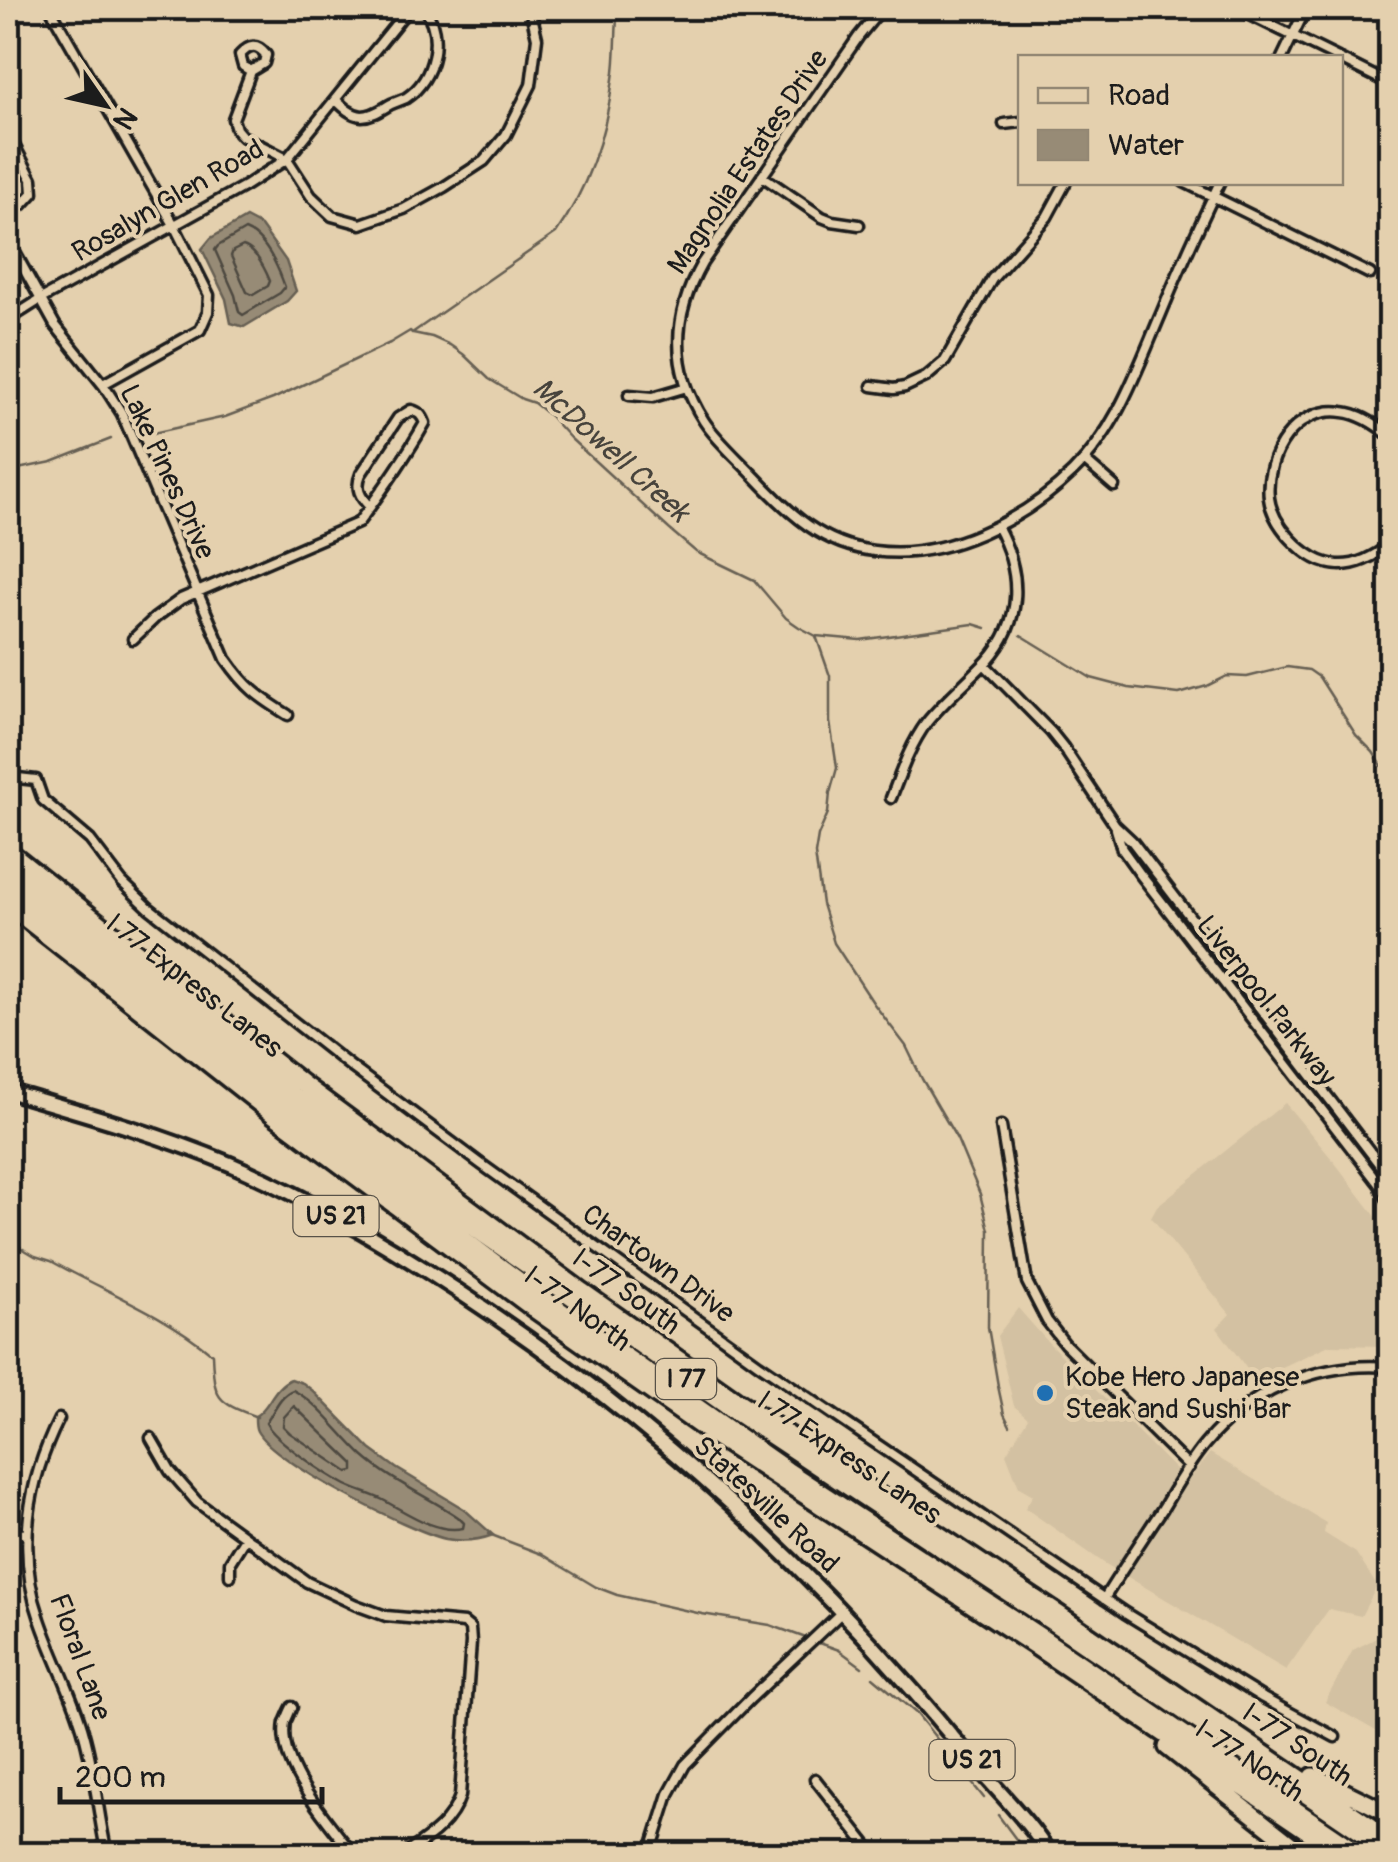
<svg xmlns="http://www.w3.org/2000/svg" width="1398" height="1862" viewBox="0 0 1398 1862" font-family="Pangolin,sans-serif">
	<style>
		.built { fill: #d3c1a2 }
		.water { fill: #978b76; stroke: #665f52; stroke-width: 2.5 }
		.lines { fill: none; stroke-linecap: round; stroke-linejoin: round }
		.shore { stroke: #4d4840; stroke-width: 2.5 }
		.stream { stroke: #665f52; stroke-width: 2.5 }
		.minor-casing { stroke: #1c1c1c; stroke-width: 15 }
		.tertiary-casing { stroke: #1c1c1c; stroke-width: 18 }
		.primary-casing { stroke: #1c1c1c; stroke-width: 20 }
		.motorway-casing { stroke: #1c1c1c; stroke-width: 22 }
		.minor { stroke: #e4d0ae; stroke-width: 8 }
		.tertiary { stroke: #e4d0ae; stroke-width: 10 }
		.primary { stroke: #e4d0ae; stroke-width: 12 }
		.motorway { stroke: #e4d0ae; stroke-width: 15 }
		.poi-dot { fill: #1f6fb2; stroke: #e4d0ae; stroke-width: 4 }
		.labels { text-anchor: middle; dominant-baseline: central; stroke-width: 8; stroke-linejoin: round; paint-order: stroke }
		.shield { fill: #e4d0ae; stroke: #585248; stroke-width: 2.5 }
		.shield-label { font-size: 25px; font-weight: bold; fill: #1c1c1c }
		.street-label { font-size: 28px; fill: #1c1c1c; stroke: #e4d0ae }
		.poi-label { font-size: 28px; fill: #1c1c1c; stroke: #e4d0ae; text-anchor: start }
		.water-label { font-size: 30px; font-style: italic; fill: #47433c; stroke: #e4d0ae }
	</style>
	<rect width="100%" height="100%" fill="#e4d0ae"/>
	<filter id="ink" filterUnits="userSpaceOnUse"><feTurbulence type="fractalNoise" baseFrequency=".01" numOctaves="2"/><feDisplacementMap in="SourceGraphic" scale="20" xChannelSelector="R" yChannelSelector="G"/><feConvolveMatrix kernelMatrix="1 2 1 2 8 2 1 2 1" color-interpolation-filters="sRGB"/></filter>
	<g filter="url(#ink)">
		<path class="built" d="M 1285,1103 L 1332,1159 L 1390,1235 L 1390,1346 L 1329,1345 L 1255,1380 L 1217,1328 L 1230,1314 L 1151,1217 L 1157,1206 Z
			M 1018,1308 L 1047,1341 L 1174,1468 L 1189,1480 L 1210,1453 L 1326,1523 L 1324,1533 L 1356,1553 L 1377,1586 L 1361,1616 L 1329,1609 L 1286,1670 L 1104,1563 L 1025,1508 L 1033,1495 L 1019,1487 L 1006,1454 L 1028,1418 L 1014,1406 L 997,1336 Z
			M 1390,1631 L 1390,1739 L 1325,1702 L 1353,1650 Z"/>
		<path class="water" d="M 246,218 L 261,226 L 286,261 L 296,291 L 287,301 L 244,327 L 231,323 L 226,299 L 202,249 L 211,238 Z
			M 291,1379 L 303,1383 L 313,1391 L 370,1449 L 396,1468 L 464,1509 L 493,1535 C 477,1541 463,1542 446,1539 C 410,1531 274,1463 257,1431 C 255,1428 255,1420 255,1416 C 270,1408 271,1388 291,1379 Z"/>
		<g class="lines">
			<path class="shore" d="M 245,230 C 265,237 278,267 285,287 L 280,293 L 243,315 L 239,312 L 235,295 L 215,250 L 218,246 Z
				M 243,246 C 255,249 265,269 270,281 L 268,286 L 253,295 L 247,292 L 231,256 L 233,251 Z
				M 293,1390 C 321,1405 340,1435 363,1456 C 391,1481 427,1496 458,1517 L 464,1523 L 463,1528 C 436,1534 406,1512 383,1500 C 371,1494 358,1491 346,1485 C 327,1475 275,1441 266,1423 C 274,1412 279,1395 293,1390 Z
				M 294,1406 L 354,1464 L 354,1471 L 348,1472 L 290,1433 L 283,1426 L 284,1417 Z"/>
			<path class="stream" d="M 413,333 L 432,337 L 450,345 L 463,354 L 489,379 L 522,399 L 534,403 L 550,416 L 570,438 L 669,529 L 696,552 L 754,580 L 786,618 L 799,627 L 816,636 L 860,640 L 973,624 L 986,628
				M 153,433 L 225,417 L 273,399 L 390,343 L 410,331 L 412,333 L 556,233 C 588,188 606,133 613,79 C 617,55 615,31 618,8
				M 8,471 L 52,462 L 111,439
				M 1021,635 L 1091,678 L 1129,688 L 1179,694 L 1207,686 L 1227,676 L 1247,677 L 1287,667 L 1309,670 L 1319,677 L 1356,735 L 1373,752 L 1390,778
				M 816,636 L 830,676 L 830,722 L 837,768 L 830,793 L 828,813 L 818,836 L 815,854 L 822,904 L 834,943 L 874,1004 L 906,1046 L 922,1079 L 957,1139 L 980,1194 L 989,1230 L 988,1327 L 998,1386 L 1004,1414 L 1010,1426
				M 8,1240 L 35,1256 L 51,1261 C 106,1292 163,1313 212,1354 C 214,1399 216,1402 257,1417
				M 489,1534 L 541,1554 L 596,1587 L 617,1595 L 702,1614 L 770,1625 L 839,1650 L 862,1667
				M 873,1677 L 917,1714 L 984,1798
				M 998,1815 L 1027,1854"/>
			<defs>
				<path id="minor" d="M 50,8 L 174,225 L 209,295 L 208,312 L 200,330 L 103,384
					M 882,8 L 859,36 L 702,263 C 672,316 670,368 704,421 C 717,441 738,459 755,477 C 789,513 822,545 874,551 C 944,561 1024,520 1073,472 C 1117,429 1137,370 1161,314 C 1179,270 1199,226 1220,182
					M 1236,8 L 1338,58
					M 1282,58 L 1306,8
					M 1340,59 L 1390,84
					M 251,71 L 243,66 L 240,55 C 249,45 257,43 266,55 L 264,63 L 251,71 L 233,119 L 236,129 L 242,136 L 287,159 L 311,196 L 332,216 L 361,224 L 404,209 L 444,187 L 484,161 L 506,135 L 531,85 L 537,38 L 530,8
					M 336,100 C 343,107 351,115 362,116 C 373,116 382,109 391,104 C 396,102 401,100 406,98 C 435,79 444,35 424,8
					M 1004,124 L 1021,122
					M 8,134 L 32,179 L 33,193 L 22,205 L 8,212
					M 762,176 L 822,217 L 832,221 L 859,225
					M 1184,182 L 1370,274
					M 8,240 L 55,325 L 104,386 L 122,414 L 226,659 C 246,688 259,697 288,715
					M 8,320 L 41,299 L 245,186 L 287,159 L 409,8
					M 872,386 L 894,389 L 905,387 L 926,377 L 945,361 L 992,279 L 1047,217 L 1066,182
					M 629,395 L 653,397 L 687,387
					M 1390,436 C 1377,425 1361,414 1343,412 C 1296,405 1264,456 1269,498 C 1271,513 1280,527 1290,538 C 1322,573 1354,573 1390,544
					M 1084,460 L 1114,486
					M 133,639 L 155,618 L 181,599 L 358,523 C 382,491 405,458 425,423 C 422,415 419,412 411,410 L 398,418 L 361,474 C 355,488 360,497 370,507
					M 984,664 L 1051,732 L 1063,747 L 1115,825 L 1132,841 L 1390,1178
					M 8,770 L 18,778 L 36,780 L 43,800 L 90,840 L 122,882 L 149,908 L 354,1069 L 481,1164 L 759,1364 L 1125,1613 L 1263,1698 L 1335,1737
					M 891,798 C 901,772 910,745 927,722 C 945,700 967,682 987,661 C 1024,620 1022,572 997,526
					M 1116,829 L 1122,849 L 1140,874 L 1383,1189
					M 1001,1126 L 1027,1282 L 1047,1321 L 1065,1344 L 1189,1467
					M 59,1419 C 28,1481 16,1552 40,1619 C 53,1658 73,1694 84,1734 C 95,1773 98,1814 107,1854
					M 151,1438 L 170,1471 L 197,1502 L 307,1582 L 356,1605 L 386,1616 L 464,1623 L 470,1628 L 471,1642 L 460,1796 C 451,1824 428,1838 405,1854
					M 8,1533 L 27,1534
					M 230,1576 L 230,1562 L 245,1538
					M 1104,1599 C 1123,1568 1143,1538 1163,1508 C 1176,1486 1189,1463 1205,1444 C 1251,1389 1320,1361 1390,1367
					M 292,1707 C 291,1708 286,1721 285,1722 C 277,1766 328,1821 353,1854
					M 815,1779 L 874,1854
					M 650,1854 L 669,1794 L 685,1765 L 751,1698 L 842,1612"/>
				<path id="tertiary" d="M 1390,1183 L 1383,1189 L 1390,1200"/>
				<path id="primary" d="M 8,1091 C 83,1113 158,1134 230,1164 C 311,1199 387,1244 461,1293 C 628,1403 778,1536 909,1686 C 934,1714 958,1744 982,1772 C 1005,1799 1031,1824 1049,1854"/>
				<path id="motorway" d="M 8,850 L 302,1083 L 582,1291 L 738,1401 L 1056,1612 L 1390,1839
					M 8,869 L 293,1095 L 485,1236 L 732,1410 L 1050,1621 L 1390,1852
					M 8,886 L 285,1105 L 540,1296 L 787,1470 L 1040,1636 L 1361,1854
					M 8,905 L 276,1117 L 532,1308 L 714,1436 L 1033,1645 L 1341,1854
					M 1167,1747 L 1303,1854
					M 1313,1776 L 1390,1814"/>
			</defs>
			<use href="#minor" class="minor-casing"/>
			<use href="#tertiary" class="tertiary-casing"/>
			<use href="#primary" class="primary-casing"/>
			<use href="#motorway" class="motorway-casing"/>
			<use href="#minor" class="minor"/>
			<use href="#tertiary" class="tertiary"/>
			<use href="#primary" class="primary"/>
			<use href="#motorway" class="motorway"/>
		</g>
	</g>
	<circle class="poi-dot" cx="1045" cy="1393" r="10"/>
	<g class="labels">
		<g class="shield">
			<rect x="293.5" y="1196" width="85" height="40" rx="8"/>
			<rect x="656" y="1359" width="60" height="40" rx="8"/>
			<rect x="929.5" y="1740" width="85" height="40" rx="8"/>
		</g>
		<g class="shield-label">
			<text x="336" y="1216">US 21</text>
			<text x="686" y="1379">I 77</text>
			<text x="972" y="1760">US 21</text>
		</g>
		<g class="street-label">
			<text transform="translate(748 162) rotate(-56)">Magnolia Estates Drive</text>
			<text transform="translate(168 201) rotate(-30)">Rosalyn Glen Road</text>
			<text transform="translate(167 472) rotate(65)">Lake Pines Drive</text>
			<text transform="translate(194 986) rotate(38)">I 77 Express Lanes</text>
			<text transform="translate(1266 1001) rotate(52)">Liverpool Parkway</text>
			<text transform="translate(658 1264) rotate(36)">Chartown Drive</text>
			<text transform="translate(626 1292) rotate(36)">I-77 South</text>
			<text transform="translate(577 1309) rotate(36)">I-77 North</text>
			<text transform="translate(849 1458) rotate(34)">I 77 Express Lanes</text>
			<text transform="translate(766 1505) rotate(43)">Statesville Road</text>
			<text transform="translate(80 1657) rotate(70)">Floral Lane</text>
			<text transform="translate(1297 1745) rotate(34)">I-77 South</text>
			<text transform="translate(1249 1761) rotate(34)">I-77 North</text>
		</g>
		<g class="poi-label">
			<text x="1065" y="1377">Kobe Hero Japanese<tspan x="1065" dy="32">Steak and Sushi Bar</tspan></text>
		</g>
		<g class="water-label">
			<text transform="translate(611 450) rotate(42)">McDowell Creek</text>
		</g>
	</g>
	<rect width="1398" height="1862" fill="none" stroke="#e4d0ae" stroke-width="40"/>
	<rect x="20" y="20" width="1358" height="1822" fill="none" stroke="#1c1c1c" stroke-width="4" filter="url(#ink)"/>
	<rect x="1018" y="55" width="325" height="130" fill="#e4d0ae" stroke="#948874" stroke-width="2.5"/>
	<rect x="1038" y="88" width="50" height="15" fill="#e4d0ae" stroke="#948874" stroke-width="2.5"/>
	<text x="1108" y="105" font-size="30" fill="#1c1c1c">Road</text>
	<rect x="1038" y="130" width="50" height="30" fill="#978b76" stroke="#948874" stroke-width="2.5"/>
	<text x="1108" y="155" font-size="30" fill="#1c1c1c">Water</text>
	<g transform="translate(105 105) rotate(124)" stroke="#e4d0ae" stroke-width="8" paint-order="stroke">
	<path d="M0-8L18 38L0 25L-18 38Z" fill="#1c1c1c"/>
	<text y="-15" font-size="28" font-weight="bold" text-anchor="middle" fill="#1c1c1c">N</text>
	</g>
	<path d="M60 1787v15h262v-15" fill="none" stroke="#1c1c1c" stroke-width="5"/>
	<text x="75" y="1787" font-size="30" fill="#1c1c1c" stroke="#e4d0ae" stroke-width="8" paint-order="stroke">200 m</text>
</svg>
